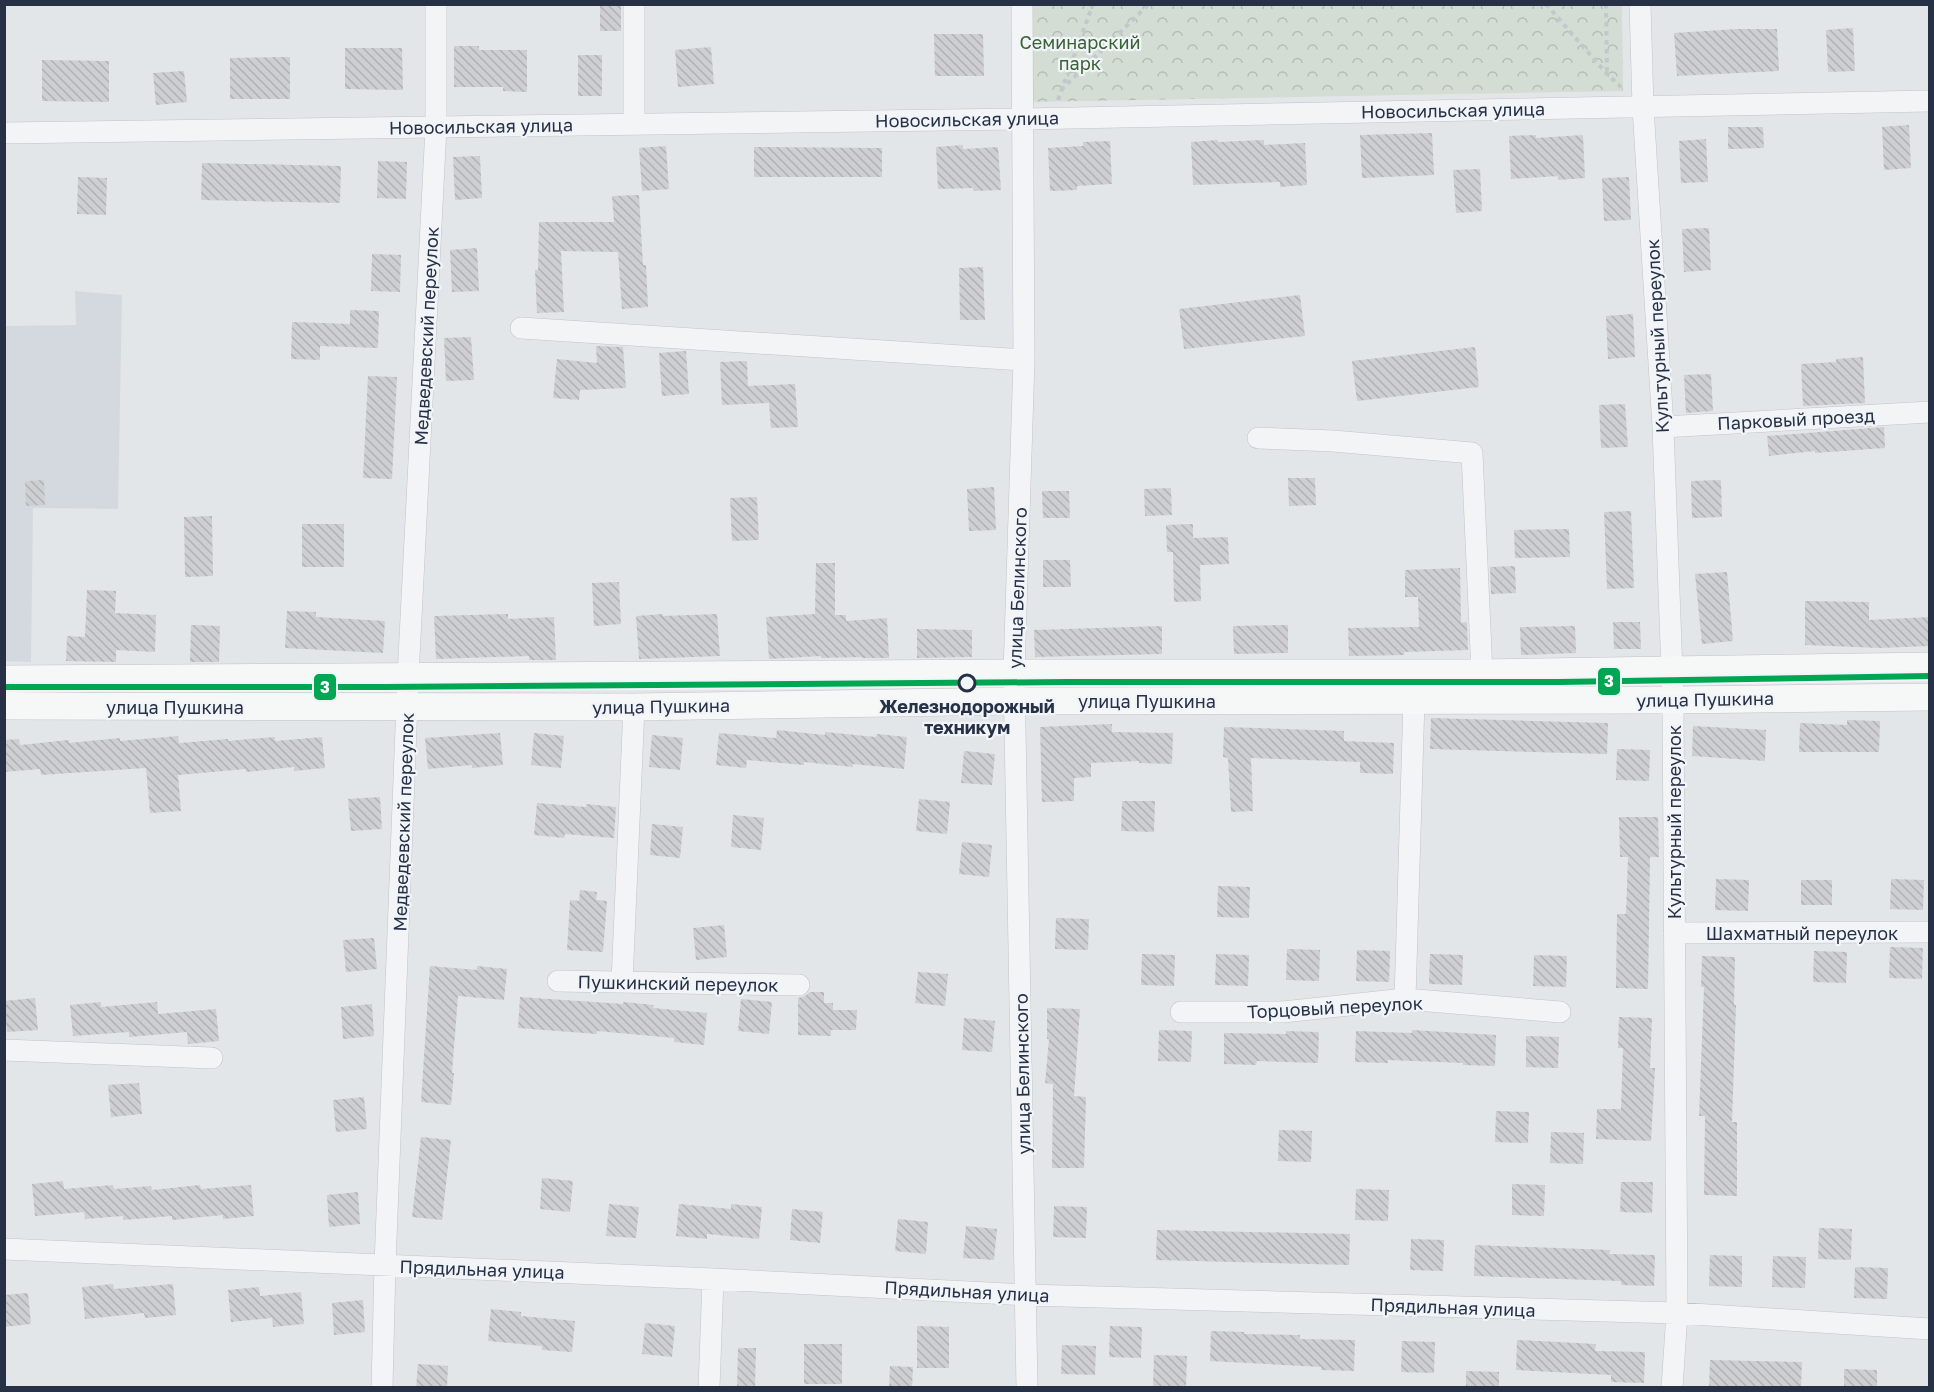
<svg xmlns="http://www.w3.org/2000/svg" width="1934" height="1392" viewBox="0 0 1934 1392" font-family="'Golos Text',sans-serif">
	<style>
		.built { fill: #d4d9e0 }
		.forest { fill: url(#forest-crowns) }
		.building { fill: url(#building-back-hatch) }
		.lines { fill: none; stroke-linecap: round; stroke-linejoin: round }
		.minor-casing { stroke: #c1c4c7; stroke-width: 22 }
		.major-casing { stroke: #bfc2c7; stroke-width: 28 }
		.path { stroke: #c4c7cc; stroke-width: 4; stroke-dasharray: 4.5 4.5; stroke-linecap: butt }
		.minor { stroke: #f3f4f5; stroke-width: 21 }
		.major { stroke: #f6f7f7; stroke-width: 27 }
		.tram-1-casing { stroke: #f1f4f8; stroke-width: 10 }
		.tram-1 { stroke: #00a651; stroke-width: 6 }
		.stop-dot { fill: #f1f4f8; stroke: #273145; stroke-width: 3 }
		.labels { text-anchor: middle; dominant-baseline: central; stroke-width: 4.5; stroke-linejoin: round; paint-order: stroke }
		.park-label { font-size: 18px; fill: #3a6233; stroke: #f1f4f8 }
		.street-label { font-size: 18px; fill: #273145; stroke: #f1f4f8 }
		.stop-label { font-size: 18px; font-weight: bold; fill: #273145; stroke: #f1f4f8 }
		.line-badge { stroke: #f1f4f8; stroke-width: 2 }
		.badge-label { font-size: 16px; text-anchor: middle; font-weight: bold; fill: #fff }
	</style>
	<defs>
		<pattern id="forest-crowns" width="20" height="18" patternUnits="userSpaceOnUse" patternTransform="scale(1.5)"><rect width="20" height="18" fill="#d3ddd3"/><path d="M2 6a3 3 0 1 1 6 0M12 15a3 3 0 1 1 6 0" fill="none" stroke="#b5beb6"/></pattern>
		<pattern id="building-back-hatch" width="6" height="6" patternUnits="userSpaceOnUse" patternTransform="scale(1.5)"><rect width="6" height="6" fill="#cdcfd3"/><path d="M-1 5l2 2M0 0l6 6M5-1l2 2" fill="none" stroke="#b0b2b6"/></pattern>
	</defs>
	<rect width="100%" height="100%" fill="#e3e6e9"/>
	<path class="built" d="M 75,291 L 122,295 L 118,509 L 33,508 L 31,662 L 5,661 L 5,326 L 76,325 Z"/>
	<path class="forest" d="M 1031,5 L 1622,5 L 1623,91 L 1031,102 Z"/>
	<path class="building" d="M 600,4 L 621,4 L 621,31 L 600,31 Z
		M 1853,28 L 1855,71 L 1828,72 L 1826,30 Z
		M 1738,29 L 1777,29 L 1779,71 L 1677,76 L 1674,33 Z
		M 934,34 L 983,34 L 984,76 L 935,76 Z
		M 454,46 L 479,46 L 479,50 L 527,50 L 527,92 L 503,91 L 503,87 L 454,87 Z
		M 711,47 L 714,84 L 678,87 L 675,50 Z
		M 345,48 L 402,48 L 403,90 L 345,89 Z
		M 578,55 L 602,55 L 602,96 L 578,96 Z
		M 290,57 L 290,99 L 230,99 L 230,58 Z
		M 42,60 L 109,61 L 109,102 L 42,101 Z
		M 184,71 L 187,102 L 156,105 L 153,73 Z
		M 1909,125 L 1911,168 L 1884,170 L 1882,127 Z
		M 1728,127 L 1763,127 L 1764,148 L 1728,149 Z
		M 1432,133 L 1434,175 L 1362,178 L 1360,135 Z
		M 1536,135 L 1536,138 L 1583,135 L 1585,178 L 1558,180 L 1558,176 L 1511,179 L 1509,136 Z
		M 1706,139 L 1708,182 L 1681,183 L 1679,141 Z
		M 1218,140 L 1218,142 L 1264,140 L 1264,145 L 1305,143 L 1307,185 L 1280,187 L 1280,182 L 1193,185 L 1191,142 Z
		M 1110,141 L 1112,184 L 1077,186 L 1077,190 L 1050,191 L 1048,148 L 1083,146 L 1083,142 Z
		M 963,145 L 963,149 L 998,147 L 1001,190 L 974,191 L 973,188 L 938,189 L 936,147 Z
		M 666,146 L 669,189 L 642,191 L 639,148 Z
		M 754,147 L 882,148 L 882,177 L 754,177 Z
		M 480,156 L 482,198 L 455,200 L 453,157 Z
		M 378,161 L 407,162 L 406,199 L 377,198 Z
		M 202,163 L 341,166 L 340,203 L 201,200 Z
		M 1480,169 L 1482,211 L 1456,213 L 1453,170 Z
		M 78,177 L 107,178 L 106,215 L 77,214 Z
		M 1629,177 L 1631,220 L 1604,221 L 1602,178 Z
		M 639,195 L 643,265 L 646,265 L 648,307 L 622,309 L 618,252 L 561,251 L 564,312 L 537,313 L 535,270 L 538,270 L 539,222 L 614,222 L 612,196 Z
		M 1709,228 L 1711,270 L 1684,272 L 1682,229 Z
		M 477,248 L 479,291 L 452,292 L 450,250 Z
		M 372,254 L 401,255 L 400,292 L 371,291 Z
		M 983,267 L 985,320 L 960,320 L 959,268 Z
		M 1300,295 L 1305,336 L 1184,349 L 1179,309 Z
		M 350,310 L 379,311 L 378,348 L 320,346 L 320,360 L 291,359 L 292,322 L 350,324 Z
		M 1633,314 L 1635,357 L 1608,359 L 1606,316 Z
		M 471,337 L 474,380 L 446,381 L 444,338 Z
		M 596,346 L 623,347 L 626,388 L 580,390 L 579,400 L 553,398 L 557,359 L 597,363 Z
		M 1475,347 L 1479,387 L 1357,401 L 1352,361 Z
		M 686,351 L 689,394 L 662,396 L 659,353 Z
		M 1863,357 L 1865,403 L 1803,406 L 1801,364 L 1836,362 L 1836,359 Z
		M 747,361 L 748,386 L 795,384 L 798,427 L 771,428 L 769,403 L 722,405 L 720,362 Z
		M 1711,374 L 1713,411 L 1686,413 L 1684,375 Z
		M 368,376 L 397,377 L 392,479 L 363,478 Z
		M 1625,404 L 1628,447 L 1601,448 L 1599,405 Z
		M 1884,427 L 1885,448 L 1815,453 L 1815,451 L 1769,456 L 1767,436 Z
		M 1288,478 L 1315,478 L 1316,505 L 1289,506 Z
		M 44,480 L 45,505 L 26,506 L 25,481 Z
		M 1721,480 L 1722,517 L 1692,518 L 1691,481 Z
		M 994,487 L 996,530 L 969,531 L 967,489 Z
		M 1171,488 L 1172,515 L 1145,516 L 1144,489 Z
		M 1042,491 L 1069,491 L 1070,518 L 1043,518 Z
		M 757,497 L 759,540 L 732,541 L 730,498 Z
		M 1631,511 L 1634,588 L 1607,589 L 1604,512 Z
		M 212,516 L 213,576 L 185,577 L 184,517 Z
		M 302,524 L 344,524 L 344,567 L 302,567 Z
		M 1193,524 L 1193,538 L 1228,537 L 1229,564 L 1200,565 L 1201,601 L 1174,602 L 1173,552 L 1167,552 L 1166,525 Z
		M 1569,529 L 1570,557 L 1515,558 L 1514,530 Z
		M 1043,560 L 1070,560 L 1071,587 L 1043,587 Z
		M 816,563 L 835,563 L 835,615 L 846,615 L 846,621 L 887,618 L 889,658 L 862,658 L 862,657 L 821,658 L 821,656 L 769,659 L 766,617 L 815,614 Z
		M 1515,566 L 1516,593 L 1491,594 L 1490,567 Z
		M 1460,568 L 1461,623 L 1467,622 L 1468,650 L 1404,652 L 1404,655 L 1349,656 L 1348,628 L 1419,627 L 1418,597 L 1405,597 L 1405,570 Z
		M 1727,572 L 1733,641 L 1702,644 L 1695,574 Z
		M 619,582 L 621,624 L 594,626 L 592,583 Z
		M 87,590 L 116,591 L 115,613 L 156,615 L 155,652 L 116,650 L 116,662 L 66,661 L 67,636 L 85,637 Z
		M 1805,601 L 1869,602 L 1869,620 L 1929,617 L 1929,646 L 1880,648 L 1805,645 Z
		M 287,611 L 316,612 L 316,617 L 385,621 L 383,653 L 285,648 Z
		M 508,614 L 508,619 L 554,617 L 556,660 L 529,660 L 529,656 L 436,659 L 434,616 Z
		M 663,614 L 663,616 L 717,614 L 720,656 L 639,659 L 636,616 Z
		M 1613,622 L 1640,622 L 1641,649 L 1614,649 Z
		M 191,625 L 220,626 L 219,662 L 190,662 Z
		M 1288,625 L 1288,653 L 1234,654 L 1233,626 Z
		M 1162,626 L 1162,654 L 1035,657 L 1034,630 Z
		M 1575,626 L 1576,653 L 1521,655 L 1520,627 Z
		M 917,629 L 972,630 L 972,657 L 917,658 Z
		M 1431,718 L 1608,723 L 1607,754 L 1430,749 Z
		M 1847,720 L 1880,721 L 1879,752 L 1799,752 L 1800,723 L 1847,725 Z
		M 1112,724 L 1112,732 L 1173,733 L 1172,764 L 1139,763 L 1139,761 L 1091,763 L 1091,777 L 1074,778 L 1074,801 L 1042,802 L 1040,727 Z
		M 1693,726 L 1766,730 L 1765,761 L 1692,756 Z
		M 1224,727 L 1344,731 L 1344,741 L 1394,743 L 1393,774 L 1360,773 L 1360,762 L 1251,758 L 1253,811 L 1231,812 L 1228,758 L 1223,757 Z
		M 777,730 L 825,735 L 825,732 L 876,737 L 877,734 L 907,737 L 904,769 L 853,764 L 853,767 L 804,762 L 804,765 L 747,760 L 746,768 L 716,765 L 719,733 L 776,738 Z
		M 500,733 L 503,765 L 472,768 L 472,765 L 428,769 L 425,738 Z
		M 534,733 L 564,736 L 561,768 L 531,765 Z
		M 652,735 L 683,738 L 680,770 L 649,767 Z
		M 178,736 L 179,743 L 228,739 L 228,741 L 275,737 L 275,741 L 322,737 L 325,768 L 294,771 L 294,767 L 246,772 L 246,769 L 178,775 L 181,811 L 150,813 L 146,768 L 41,775 L 40,769 L 4,772 L 4,740 L 19,739 L 20,745 L 69,740 L 69,743 L 120,738 L 120,741 Z
		M 1617,749 L 1650,750 L 1649,781 L 1616,780 Z
		M 964,751 L 995,754 L 992,785 L 961,783 Z
		M 380,797 L 382,829 L 351,831 L 348,799 Z
		M 919,799 L 950,802 L 947,834 L 916,831 Z
		M 1122,801 L 1155,801 L 1154,832 L 1121,831 Z
		M 537,803 L 586,807 L 586,804 L 616,807 L 614,838 L 565,834 L 564,838 L 534,835 Z
		M 733,815 L 764,818 L 761,850 L 731,847 Z
		M 1619,817 L 1658,817 L 1659,857 L 1650,857 L 1648,989 L 1616,988 L 1617,914 L 1626,914 L 1628,857 L 1620,857 Z
		M 652,824 L 683,827 L 680,858 L 650,855 Z
		M 962,842 L 992,845 L 989,877 L 959,874 Z
		M 1716,879 L 1749,880 L 1748,911 L 1715,910 Z
		M 1891,879 L 1924,880 L 1923,910 L 1890,909 Z
		M 1801,880 L 1832,880 L 1832,905 L 1801,905 Z
		M 1218,886 L 1250,887 L 1249,918 L 1217,917 Z
		M 580,890 L 597,892 L 596,900 L 607,901 L 603,952 L 567,950 L 570,900 L 579,901 Z
		M 1056,918 L 1089,919 L 1088,950 L 1055,949 Z
		M 724,925 L 727,957 L 696,960 L 693,928 Z
		M 374,938 L 377,969 L 346,972 L 343,940 Z
		M 1890,947 L 1923,948 L 1922,979 L 1889,978 Z
		M 1287,949 L 1320,950 L 1319,981 L 1286,980 Z
		M 1357,950 L 1390,951 L 1389,982 L 1356,981 Z
		M 1814,951 L 1847,952 L 1846,983 L 1813,982 Z
		M 1142,954 L 1175,955 L 1174,986 L 1141,985 Z
		M 1216,954 L 1249,955 L 1248,986 L 1215,985 Z
		M 1430,954 L 1463,955 L 1462,985 L 1429,984 Z
		M 1534,955 L 1567,956 L 1566,987 L 1533,986 Z
		M 1702,956 L 1735,957 L 1734,1005 L 1736,1005 L 1732,1122 L 1737,1122 L 1737,1196 L 1704,1195 L 1705,1116 L 1699,1116 L 1704,987 L 1701,987 Z
		M 430,966 L 477,970 L 477,966 L 507,969 L 504,1000 L 458,996 L 452,1073 L 454,1073 L 451,1105 L 421,1102 Z
		M 918,972 L 948,974 L 945,1006 L 915,1003 Z
		M 810,992 L 824,992 L 824,1003 L 833,1003 L 833,1010 L 857,1010 L 856,1030 L 831,1030 L 831,1036 L 798,1035 L 798,998 L 805,996 Z
		M 520,997 L 623,1004 L 623,1002 L 654,1005 L 653,1008 L 707,1013 L 704,1045 L 674,1042 L 674,1038 L 597,1031 L 597,1034 L 518,1028 Z
		M 35,998 L 38,1030 L 7,1032 L 4,1001 Z
		M 741,999 L 772,1002 L 769,1034 L 738,1031 Z
		M 101,1002 L 101,1007 L 157,1002 L 158,1014 L 216,1009 L 219,1041 L 188,1044 L 187,1032 L 129,1037 L 129,1032 L 73,1036 L 70,1005 Z
		M 372,1004 L 374,1036 L 343,1039 L 341,1007 Z
		M 1047,1008 L 1080,1009 L 1074,1096 L 1086,1097 L 1084,1168 L 1052,1168 L 1053,1084 L 1045,1083 L 1049,1039 L 1047,1039 Z
		M 1619,1017 L 1652,1018 L 1650,1068 L 1655,1068 L 1651,1141 L 1596,1139 L 1597,1109 L 1621,1109 L 1623,1048 L 1618,1048 Z
		M 964,1018 L 995,1021 L 992,1052 L 962,1050 Z
		M 1159,1030 L 1192,1031 L 1191,1062 L 1158,1061 Z
		M 1412,1030 L 1496,1035 L 1495,1066 L 1463,1065 L 1463,1063 L 1388,1060 L 1388,1063 L 1355,1062 L 1356,1031 L 1412,1033 Z
		M 1286,1031 L 1319,1032 L 1318,1063 L 1257,1061 L 1256,1065 L 1224,1064 L 1224,1033 L 1286,1034 Z
		M 1526,1036 L 1559,1037 L 1558,1068 L 1526,1067 Z
		M 139,1083 L 142,1114 L 111,1117 L 108,1085 Z
		M 364,1097 L 367,1129 L 336,1132 L 333,1100 Z
		M 1496,1111 L 1529,1112 L 1528,1143 L 1495,1142 Z
		M 1279,1130 L 1312,1131 L 1311,1162 L 1278,1161 Z
		M 1551,1132 L 1584,1133 L 1583,1164 L 1550,1163 Z
		M 421,1137 L 451,1140 L 442,1220 L 412,1217 Z
		M 542,1178 L 573,1181 L 570,1212 L 540,1209 Z
		M 63,1181 L 64,1189 L 113,1185 L 114,1189 L 151,1186 L 152,1190 L 200,1185 L 201,1189 L 251,1185 L 254,1216 L 223,1219 L 223,1215 L 172,1220 L 172,1216 L 123,1220 L 123,1216 L 85,1219 L 84,1212 L 35,1216 L 32,1184 Z
		M 1621,1182 L 1653,1182 L 1652,1213 L 1620,1212 Z
		M 1512,1184 L 1545,1185 L 1544,1216 L 1512,1215 Z
		M 1356,1189 L 1389,1190 L 1388,1221 L 1355,1220 Z
		M 358,1192 L 360,1224 L 329,1227 L 327,1195 Z
		M 609,1204 L 639,1207 L 636,1238 L 606,1236 Z
		M 679,1204 L 731,1209 L 731,1204 L 762,1207 L 759,1239 L 707,1234 L 707,1239 L 676,1236 Z
		M 1054,1206 L 1087,1207 L 1086,1238 L 1053,1237 Z
		M 792,1209 L 823,1212 L 820,1243 L 790,1240 Z
		M 898,1219 L 928,1222 L 926,1254 L 895,1251 Z
		M 966,1226 L 997,1229 L 994,1260 L 963,1258 Z
		M 1819,1228 L 1852,1229 L 1851,1260 L 1818,1259 Z
		M 1157,1230 L 1350,1234 L 1349,1265 L 1156,1260 Z
		M 1411,1239 L 1444,1240 L 1443,1271 L 1410,1270 Z
		M 1475,1245 L 1610,1250 L 1609,1254 L 1655,1255 L 1654,1286 L 1621,1285 L 1621,1281 L 1474,1276 Z
		M 1710,1255 L 1742,1256 L 1742,1287 L 1709,1286 Z
		M 1773,1256 L 1806,1257 L 1805,1288 L 1772,1287 Z
		M 1855,1267 L 1888,1268 L 1887,1299 L 1854,1298 Z
		M 113,1284 L 114,1289 L 173,1284 L 176,1315 L 145,1318 L 144,1313 L 85,1319 L 82,1287 Z
		M 259,1287 L 260,1296 L 301,1292 L 304,1324 L 273,1327 L 272,1318 L 231,1322 L 228,1290 Z
		M 28,1293 L 31,1324 L 4,1327 L 4,1295 Z
		M 363,1300 L 365,1332 L 334,1335 L 332,1303 Z
		M 491,1309 L 521,1312 L 521,1316 L 575,1321 L 572,1352 L 542,1350 L 542,1346 L 488,1341 Z
		M 645,1323 L 675,1326 L 672,1357 L 642,1354 Z
		M 917,1326 L 949,1327 L 949,1368 L 917,1368 Z
		M 1110,1326 L 1142,1327 L 1141,1358 L 1109,1357 Z
		M 1211,1331 L 1244,1332 L 1244,1334 L 1300,1335 L 1300,1339 L 1355,1340 L 1354,1371 L 1321,1370 L 1321,1367 L 1210,1361 Z
		M 1517,1340 L 1596,1344 L 1595,1351 L 1645,1352 L 1644,1383 L 1611,1382 L 1611,1375 L 1516,1370 Z
		M 1402,1341 L 1435,1342 L 1434,1373 L 1401,1372 Z
		M 804,1344 L 842,1344 L 842,1384 L 804,1384 Z
		M 1062,1345 L 1096,1346 L 1095,1375 L 1061,1374 Z
		M 738,1348 L 756,1348 L 755,1388 L 737,1388 Z
		M 1154,1355 L 1187,1356 L 1186,1387 L 1153,1386 Z
		M 1710,1360 L 1802,1362 L 1801,1388 L 1709,1388 Z
		M 418,1364 L 448,1366 L 447,1388 L 416,1388 Z
		M 890,1366 L 913,1367 L 912,1388 L 889,1388 Z
		M 1844,1369 L 1877,1370 L 1877,1388 L 1844,1388 Z
		M 1466,1371 L 1499,1372 L 1499,1388 L 1466,1388 Z"/>
	<g class="lines">
		<defs>
			<path id="minor" d="M 1022,4 L 1024,360 L 1014,673 L 1027,1388
				M 1640,4 L 1643,107 L 1663,427 L 1673,700 L 1677,1313 L 1672,1388
				M 634,124 L 634,4
				M 4,133 L 1023,119 L 1930,101
				M 521,328 L 1024,360
				M 1663,427 L 1930,412
				M 1258,438 L 1333,441 L 1472,453 L 1482,673
				M 1674,933 L 1930,932
				M 558,981 L 799,985
				M 622,982 L 634,707
				M 1405,999 L 1414,700
				M 1181,1012 L 1283,1012 L 1405,999 L 1560,1012
				M 4,1050 L 212,1058
				M 4,1249 L 713,1279 L 1027,1295 L 1677,1313 L 1930,1329
				M 382,1388 L 385,1265 L 408,677 L 436,127 L 436,4
				M 709,1388 L 713,1279"/>
			<path id="major" d="M 4,679 L 1014,673 L 1482,673 L 1930,666
				M 4,706 L 634,707 L 1015,701 L 1673,700 L 1930,697"/>
		</defs>
		<use href="#minor" class="minor-casing"/>
		<use href="#major" class="major-casing"/>
		<path class="path" d="M 1546,4 L 1607,74 L 1622,88
			M 1606,4 L 1607,73
			M 1061,90 L 1149,4
			M 1058,100 L 1093,4"/>
		<use href="#minor" class="minor"/>
		<use href="#major" class="major"/>
		<defs>
			<path id="tram-1" d="M 4,687 L 384,687 L 1068,682 L 1559,682 L 1930,676"/>
		</defs>
		<use href="#tram-1" class="tram-1-casing"/>
		<use href="#tram-1" class="tram-1"/>
	</g>
	<circle class="stop-dot" cx="967" cy="683" r="8"/>
	<g class="labels">
		<g class="park-label">
			<text x="1080" y="42">Семинарский<tspan x="1080" dy="21">парк</tspan></text>
		</g>
		<g class="street-label">
			<text transform="translate(1453 110) rotate(-1)">Новосильская улица</text>
			<text transform="translate(967 119) rotate(-1)">Новосильская улица</text>
			<text transform="translate(481 126) rotate(-1)">Новосильская улица</text>
			<text transform="translate(426 336) rotate(-87)">Медведевский переулок</text>
			<text transform="translate(1657 336) rotate(-93)">Культурный переулок</text>
			<text transform="translate(1796 419) rotate(-3)">Парковый проезд</text>
			<text transform="translate(1017 588) rotate(-88)">улица Белинского</text>
			<text transform="translate(1705 699) rotate(-1)">улица Пушкина</text>
			<text x="1147" y="701">улица Пушкина</text>
			<text transform="translate(661 706) rotate(-1)">улица Пушкина</text>
			<text x="175" y="707">улица Пушкина</text>
			<text transform="translate(403 822) rotate(-88)">Медведевский переулок</text>
			<text transform="translate(1674 822) rotate(-90)">Культурный переулок</text>
			<text x="1802" y="933">Шахматный переулок</text>
			<text transform="translate(678 983) rotate(1)">Пушкинский переулок</text>
			<text transform="translate(1335 1007) rotate(-3)">Торцовый переулок</text>
			<text transform="translate(1022 1074) rotate(-91)">улица Белинского</text>
			<text transform="translate(482 1269) rotate(2)">Прядильная улица</text>
			<text transform="translate(967 1291) rotate(3)">Прядильная улица</text>
			<text transform="translate(1453 1307) rotate(2)">Прядильная улица</text>
		</g>
		<g class="stop-label">
			<text x="967" y="706">Железнодорожный<tspan x="967" dy="21">техникум</tspan></text>
		</g>
	</g>
	<g class="line-badge">
		<rect x="1597" y="667" width="24" height="29" rx="6" fill="#00a651"/>
		<rect x="313" y="673" width="24" height="28" rx="6" fill="#00a651"/>
	</g>
	<g class="badge-label">
		<text x="1609" y="687">3</text>
		<text x="325" y="693">3</text>
	</g>
	<rect width="1934" height="1392" fill="none" stroke="#273145" stroke-width="12"/>
</svg>
